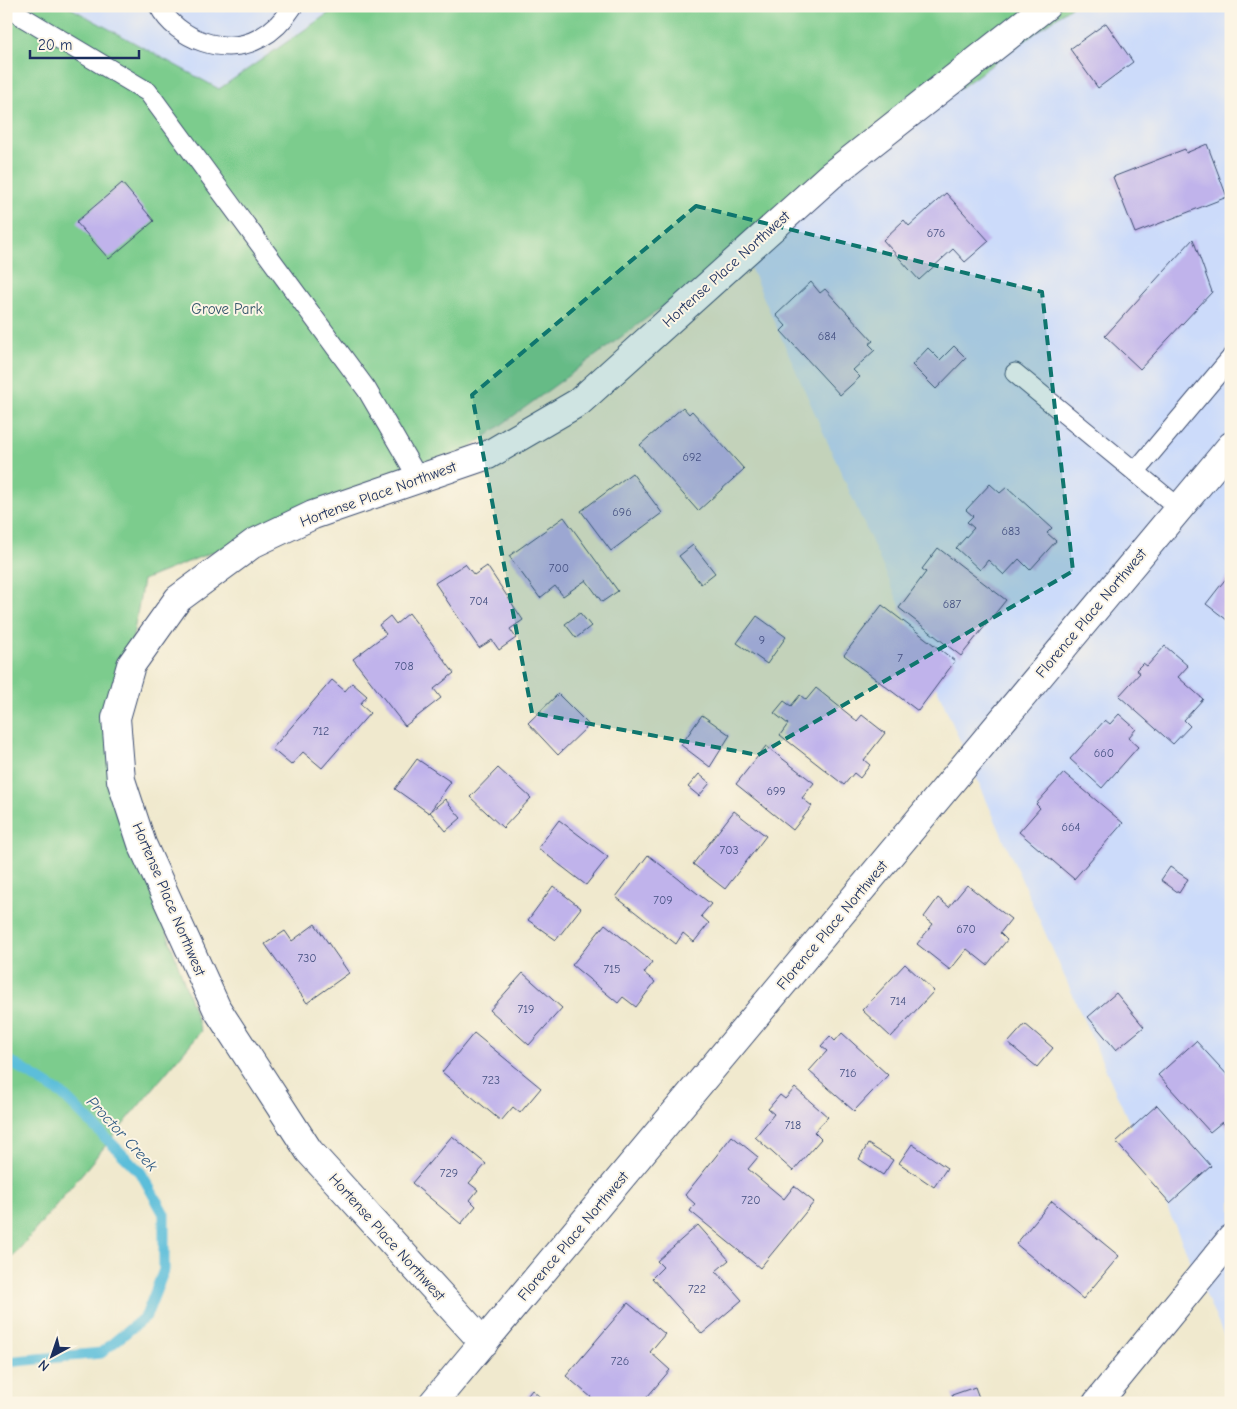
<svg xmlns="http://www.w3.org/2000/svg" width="1237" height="1409" viewBox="0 0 1237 1409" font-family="'Comic Neue',sans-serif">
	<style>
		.built { fill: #ccdbfa }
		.green { fill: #7bcc8d; stroke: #4b7e76 }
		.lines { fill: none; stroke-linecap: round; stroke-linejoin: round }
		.stream { stroke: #5cbeda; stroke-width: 11 }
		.building { fill: #c0b3eb }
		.service-casing { stroke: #3b4b6f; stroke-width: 21 }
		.minor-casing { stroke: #3b4b6f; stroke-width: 30 }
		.service { stroke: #fff; stroke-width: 19 }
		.minor { stroke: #fff; stroke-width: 28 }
		.marked { fill: #0f766e; fill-opacity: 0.2; stroke: #0f766e; stroke-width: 4; stroke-dasharray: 10 6; stroke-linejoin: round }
		.labels { text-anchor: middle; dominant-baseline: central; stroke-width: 4; stroke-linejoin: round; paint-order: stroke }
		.number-label { font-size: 12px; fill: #445081 }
		.street-label { font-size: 15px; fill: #1b2f5e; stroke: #fcf5e5 }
		.park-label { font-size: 15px; fill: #33566a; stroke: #fcf5e5 }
		.water-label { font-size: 16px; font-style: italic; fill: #2e5a83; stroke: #fcf5e5 }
	</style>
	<rect width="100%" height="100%" fill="#fcf5e5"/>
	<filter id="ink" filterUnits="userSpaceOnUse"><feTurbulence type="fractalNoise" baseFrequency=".02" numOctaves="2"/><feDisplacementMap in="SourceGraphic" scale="10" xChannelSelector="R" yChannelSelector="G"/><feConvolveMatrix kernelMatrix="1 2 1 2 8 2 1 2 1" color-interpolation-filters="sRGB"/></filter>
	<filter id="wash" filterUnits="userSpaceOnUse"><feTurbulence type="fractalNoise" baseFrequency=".0096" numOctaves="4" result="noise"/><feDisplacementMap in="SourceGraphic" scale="20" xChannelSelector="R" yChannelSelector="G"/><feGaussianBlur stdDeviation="1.12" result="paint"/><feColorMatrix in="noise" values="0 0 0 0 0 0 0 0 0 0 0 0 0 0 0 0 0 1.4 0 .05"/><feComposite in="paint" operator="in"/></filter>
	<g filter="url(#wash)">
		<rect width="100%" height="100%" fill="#f0e9ce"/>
		<path class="built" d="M 67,6 L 339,6 L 219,89 Z
			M 1072,6 L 1231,6 L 1231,1352 L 742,249 Z"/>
		<path class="green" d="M 6,6 L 67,6 L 219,89 L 339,6 L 1072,6 L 467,450 L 143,580 L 110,768 L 201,1031 L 6,1265 Z"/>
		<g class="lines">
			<path class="stream" d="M 6,1059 L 62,1094 L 141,1173 L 164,1214 L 164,1270 L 146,1316 L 101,1353 L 6,1362"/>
		</g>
		<g id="blocks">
			<path class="building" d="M 1106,23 L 1133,62 L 1098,88 L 1070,49 Z
				M 1207,144 L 1227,197 L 1135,233 L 1113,177 L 1185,149 L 1186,153 Z
				M 122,183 L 154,221 L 109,259 L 76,222 Z
				M 946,193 L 989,241 L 965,262 L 953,249 L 919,280 L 883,240 L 904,220 L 909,226 Z
				M 1193,239 L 1212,292 L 1140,369 L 1105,336 Z
				M 811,282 L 820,293 L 825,289 L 873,341 L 869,344 L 875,350 L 853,370 L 860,377 L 840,395 L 781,331 L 786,326 L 776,315 Z
				M 954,346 L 966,358 L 936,389 L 912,365 L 928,348 L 940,360 Z
				M 683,407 L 689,414 L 692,411 L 744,469 L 698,511 L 640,445 Z
				M 632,473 L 662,513 L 611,551 L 581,511 Z
				M 990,484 L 1000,493 L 1007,487 L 1052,528 L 1047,533 L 1056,541 L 1030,570 L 1019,559 L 1004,575 L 988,560 L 980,570 L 956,548 L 974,528 L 967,522 L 973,516 L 966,510 Z
				M 564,517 L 618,591 L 602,602 L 586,580 L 563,596 L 555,586 L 540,598 L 509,556 Z
				M 693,545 L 715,573 L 701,584 L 679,556 Z
				M 938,548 L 1006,600 L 961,656 L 899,608 L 926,572 L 922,569 Z
				M 465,564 L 474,575 L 487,566 L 523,620 L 510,629 L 516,638 L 499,650 L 492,640 L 479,648 L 435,583 Z
				M 1231,572 L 1231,623 L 1206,604 Z
				M 882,605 L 955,661 L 918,711 L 844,655 Z
				M 409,613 L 454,673 L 434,689 L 441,698 L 405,726 L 353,659 L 386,634 L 379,625 L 390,616 L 396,624 Z
				M 580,613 L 591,626 L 576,638 L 565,624 Z
				M 757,616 L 786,637 L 767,664 L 737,643 Z
				M 1165,646 L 1188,666 L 1178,677 L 1203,699 L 1184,720 L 1190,726 L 1173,744 L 1119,696 L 1140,673 L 1136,670 L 1143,663 L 1147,666 Z
				M 332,680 L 345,691 L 352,683 L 367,696 L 360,704 L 370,713 L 322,768 L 303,752 L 291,765 L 272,749 Z
				M 816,688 L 857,721 L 862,715 L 885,733 L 864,760 L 870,765 L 860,778 L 854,773 L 844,785 L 780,735 L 788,724 L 774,713 L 784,701 L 791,706 L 800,695 L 806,700 Z
				M 558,694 L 589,725 L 558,755 L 528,723 Z
				M 1119,714 L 1136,729 L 1128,738 L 1138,747 L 1102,788 L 1070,759 L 1105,720 L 1110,724 Z
				M 702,715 L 730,735 L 710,767 L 681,745 Z
				M 766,746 L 814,783 L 802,798 L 812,806 L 793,830 L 736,784 Z
				M 417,759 L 451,782 L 429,813 L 395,789 Z
				M 498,768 L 531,798 L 503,828 L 470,797 Z
				M 1064,773 L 1123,823 L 1074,879 L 1019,832 L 1040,808 L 1036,804 Z
				M 699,774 L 710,783 L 699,796 L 688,787 Z
				M 445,799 L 461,818 L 446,831 L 430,812 Z
				M 734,811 L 766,836 L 725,889 L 693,864 Z
				M 559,820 L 608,857 L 586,885 L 538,848 Z
				M 648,855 L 711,904 L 701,916 L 709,923 L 694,942 L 683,933 L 676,944 L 616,897 Z
				M 1170,867 L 1188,879 L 1179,893 L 1161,880 Z
				M 967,885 L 1011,919 L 1000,933 L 1007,940 L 987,965 L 967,949 L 950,970 L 917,944 L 933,924 L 924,917 L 938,898 L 949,907 Z
				M 553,886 L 581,908 L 556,940 L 528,920 Z
				M 315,924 L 349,973 L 307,1003 L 265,944 L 285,931 L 292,941 Z
				M 605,924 L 652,962 L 644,973 L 655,982 L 636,1007 L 623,997 L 618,1003 L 572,965 Z
				M 905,964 L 934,991 L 891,1037 L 862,1010 Z
				M 523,973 L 562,1008 L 529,1045 L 490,1010 Z
				M 1116,993 L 1144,1027 L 1116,1050 L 1088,1017 Z
				M 1025,1024 L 1053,1048 L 1037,1067 L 1008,1043 Z
				M 474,1033 L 541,1088 L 520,1113 L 513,1107 L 501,1121 L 442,1072 Z
				M 842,1033 L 888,1075 L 854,1111 L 809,1071 L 827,1051 L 821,1046 L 830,1036 L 835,1041 Z
				M 1196,1041 L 1231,1079 L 1231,1132 L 1222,1122 L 1210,1132 L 1158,1075 Z
				M 795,1088 L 828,1117 L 814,1132 L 821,1139 L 793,1171 L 755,1137 L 774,1114 L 768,1109 L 780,1095 L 785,1099 Z
				M 1157,1105 L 1211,1166 L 1170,1203 L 1116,1142 Z
				M 452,1136 L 486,1164 L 469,1183 L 478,1190 L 470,1200 L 476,1206 L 461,1224 L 412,1183 Z
				M 732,1136 L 758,1157 L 748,1169 L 784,1199 L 794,1186 L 814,1202 L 760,1268 L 690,1211 L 695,1204 L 685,1195 Z
				M 868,1144 L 893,1160 L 883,1175 L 859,1159 Z
				M 912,1144 L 947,1168 L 934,1187 L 899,1163 Z
				M 1052,1201 L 1119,1256 L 1083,1299 L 1016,1244 Z
				M 698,1225 L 729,1260 L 716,1271 L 742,1300 L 702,1334 L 652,1278 L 663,1267 L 657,1261 Z
				M 628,1303 L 665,1334 L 650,1352 L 670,1370 L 642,1403 L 598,1403 L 566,1376 Z
				M 975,1387 L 981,1403 L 955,1403 L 952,1395 Z
				M 532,1390 L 547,1403 L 522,1403 Z"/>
		</g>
	</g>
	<g filter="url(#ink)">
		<use href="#blocks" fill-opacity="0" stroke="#3b4b6f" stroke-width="1"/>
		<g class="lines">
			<defs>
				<path id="service" d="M 159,6 C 177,40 226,57 260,38 C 275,30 284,20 293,6
					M 6,7 L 148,92 L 367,390 L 418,478
					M 1015,373 L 1179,508
					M 1135,472 L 1231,358"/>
				<path id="minor" d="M 484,1343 L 309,1151 L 217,1009 L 142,844 L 121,780 L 116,718 L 131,665 L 178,599 L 254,543 L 313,515 L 488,455 L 579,402 L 830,176 L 1046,6
					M 433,1403 L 1231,446
					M 1097,1403 L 1231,1239"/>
			</defs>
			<use href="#service" class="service-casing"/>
			<use href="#minor" class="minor-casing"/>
			<use href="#service" class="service"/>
			<use href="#minor" class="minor"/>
		</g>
	</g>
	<path class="marked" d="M 696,206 L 1042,292 L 1073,571 L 758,755 L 532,713 L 472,395 Z"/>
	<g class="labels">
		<g class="number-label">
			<text x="936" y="233">676</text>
			<text x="827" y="336">684</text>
			<text x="692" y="457">692</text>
			<text x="622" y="512">696</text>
			<text x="1011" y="531">683</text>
			<text x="559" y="568">700</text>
			<text x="479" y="601">704</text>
			<text x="952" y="604">687</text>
			<text x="762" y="640">9</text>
			<text x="900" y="658">7</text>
			<text x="404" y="666">708</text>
			<text x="321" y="731">712</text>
			<text x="1104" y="753">660</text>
			<text x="776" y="791">699</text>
			<text x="1071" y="827">664</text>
			<text x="729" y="850">703</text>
			<text x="663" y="900">709</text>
			<text x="966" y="929">670</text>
			<text x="307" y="958">730</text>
			<text x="612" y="969">715</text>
			<text x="898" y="1001">714</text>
			<text x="526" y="1009">719</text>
			<text x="848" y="1073">716</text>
			<text x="491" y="1080">723</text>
			<text x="793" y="1125">718</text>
			<text x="449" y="1173">729</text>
			<text x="751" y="1200">720</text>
			<text x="697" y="1289">722</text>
			<text x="620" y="1361">726</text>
		</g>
		<g class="street-label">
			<text transform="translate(726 269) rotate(-42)">Hortense Place Northwest</text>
			<text transform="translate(378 494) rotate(-20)">Hortense Place Northwest</text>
			<text transform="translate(1091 613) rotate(-50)">Florence Place Northwest</text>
			<text transform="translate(169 899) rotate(67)">Hortense Place Northwest</text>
			<text transform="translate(832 925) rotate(-50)">Florence Place Northwest</text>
			<text transform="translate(573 1236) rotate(-50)">Florence Place Northwest</text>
			<text transform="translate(387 1237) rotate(48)">Hortense Place Northwest</text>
		</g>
		<g class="park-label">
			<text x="227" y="309">Grove Park</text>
		</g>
		<g class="water-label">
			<text transform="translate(122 1134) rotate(47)">Proctor Creek</text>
		</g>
	</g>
	<rect width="1237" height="1409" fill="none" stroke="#fcf5e5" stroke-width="25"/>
	<g transform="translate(52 1356) rotate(220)" stroke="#fcf5e5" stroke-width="4" paint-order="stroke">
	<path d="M0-4L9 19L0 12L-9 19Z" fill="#1b2f5e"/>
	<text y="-8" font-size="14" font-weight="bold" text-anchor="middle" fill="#1b2f5e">N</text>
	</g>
	<path d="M30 50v8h109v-8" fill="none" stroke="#1b2f5e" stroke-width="2.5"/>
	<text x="38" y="50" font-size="15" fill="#1b2f5e" stroke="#fcf5e5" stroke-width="4" paint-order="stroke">20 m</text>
</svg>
